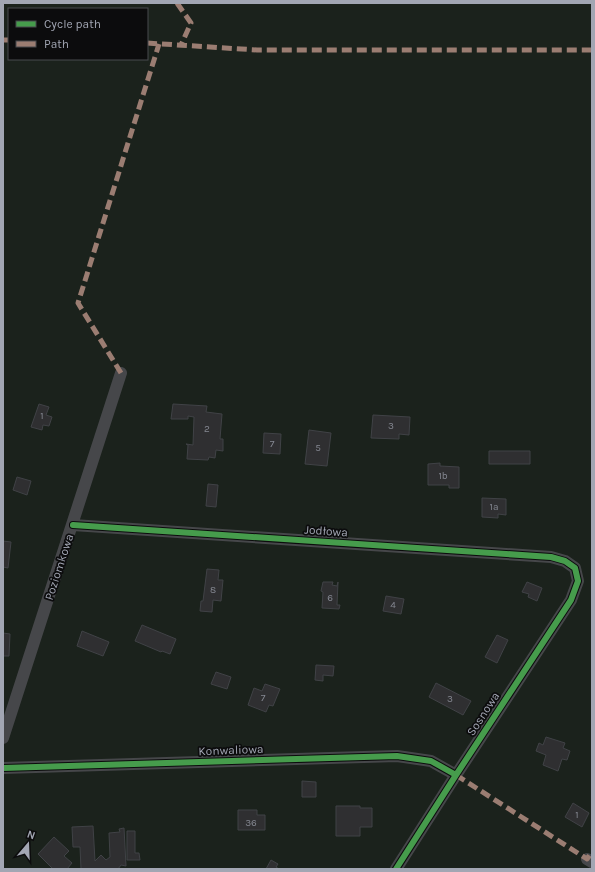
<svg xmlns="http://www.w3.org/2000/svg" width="595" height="872" viewBox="0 0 595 872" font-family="Karla,sans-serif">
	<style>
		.green { fill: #1b221c; fill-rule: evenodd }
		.building { fill: #2f2f31; stroke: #404246 }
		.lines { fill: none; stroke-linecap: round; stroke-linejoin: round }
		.street { stroke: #46474a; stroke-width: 12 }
		.quiet { stroke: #9b7d72; stroke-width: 5; stroke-dasharray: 10 5; stroke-linecap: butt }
		.cycleway-casing { stroke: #0c0c0d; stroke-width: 8 }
		.cycleway { stroke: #469c4c; stroke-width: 6 }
		.labels { text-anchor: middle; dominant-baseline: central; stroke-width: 3.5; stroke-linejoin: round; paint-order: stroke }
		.number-label { font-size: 10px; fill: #858892 }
		.street-label { font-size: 12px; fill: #a2a6b3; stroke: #0c0c0d }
	</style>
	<rect width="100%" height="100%" fill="#111112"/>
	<path class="green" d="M 3,3 L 592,3 L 592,869 L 3,869 ZM 9,9 L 147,9 L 147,59 L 9,59 Z"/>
	<path class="building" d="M 39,404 L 49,407 L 46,415 L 52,417 L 49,426 L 43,425 L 42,430 L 31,427 Z
		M 173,404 L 207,406 L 206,412 L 222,414 L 220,439 L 223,439 L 223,451 L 216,450 L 215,458 L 209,457 L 208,460 L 187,459 L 188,445 L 186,444 L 193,445 L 194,417 L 188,416 L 188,419 L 171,419 Z
		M 373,415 L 410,417 L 409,435 L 399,434 L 399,439 L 371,438 Z
		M 309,430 L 331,433 L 327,466 L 305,464 Z
		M 264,433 L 281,434 L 280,454 L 263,453 Z
		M 489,451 L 530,451 L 530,464 L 489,464 Z
		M 440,463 L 440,466 L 459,467 L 459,488 L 449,488 L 449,485 L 428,485 L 428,464 Z
		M 17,477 L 31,481 L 27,495 L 13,490 Z
		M 208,484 L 218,485 L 216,507 L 206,506 Z
		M 482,498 L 506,499 L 506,515 L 498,514 L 498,518 L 482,517 Z
		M 3,541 L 11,542 L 8,568 L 3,567 Z
		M 207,569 L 219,570 L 218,580 L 223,580 L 221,601 L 213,600 L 212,612 L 200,611 L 201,601 L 203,601 Z
		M 323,582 L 333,582 L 332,585 L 337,586 L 338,582 L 337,605 L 340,605 L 339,609 L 322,608 L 323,592 L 321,591 Z
		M 527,582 L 542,588 L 537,601 L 528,597 L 529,594 L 522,592 Z
		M 386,596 L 404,599 L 401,614 L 383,611 Z
		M 142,625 L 176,639 L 170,654 L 162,651 L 161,652 L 135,641 Z
		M 82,631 L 109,642 L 103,656 L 77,646 Z
		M 3,633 L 10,634 L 9,656 L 3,656 Z
		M 497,635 L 508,640 L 497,663 L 485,657 Z
		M 316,665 L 334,666 L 333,676 L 323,675 L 323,681 L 315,680 Z
		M 216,672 L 231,677 L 227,689 L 211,684 Z
		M 436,683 L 471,701 L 463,715 L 429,697 Z
		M 265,684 L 280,689 L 273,706 L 269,705 L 266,712 L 248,705 L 254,688 L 262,691 Z
		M 546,737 L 565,743 L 563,748 L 570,751 L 567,760 L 562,759 L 558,771 L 543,765 L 546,755 L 536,751 L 539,743 L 543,745 Z
		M 302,781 L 316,782 L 316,797 L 302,797 Z
		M 573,803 L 589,813 L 582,827 L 565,817 Z
		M 336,806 L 360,806 L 360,808 L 372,808 L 372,827 L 360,827 L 360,836 L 336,836 Z
		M 238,810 L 257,810 L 257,815 L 265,815 L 265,830 L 238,830 Z
		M 93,826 L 95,861 L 101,855 L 106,860 L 110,857 L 109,833 L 120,832 L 119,829 L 124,828 L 126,866 L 121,865 L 118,869 L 81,869 L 80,847 L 73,847 L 72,827 Z
		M 127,831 L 135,831 L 135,853 L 139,853 L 140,860 L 127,860 Z
		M 54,837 L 69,851 L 64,856 L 72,863 L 67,869 L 53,869 L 38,854 Z
		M 271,860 L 278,864 L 276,867 L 279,869 L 266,869 Z"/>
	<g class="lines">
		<path class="street" d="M 73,525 L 551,557 L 565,561 L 575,568 L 578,581 L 571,600 L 456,775 L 396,869
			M 3,738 L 121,373
			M 3,768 L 397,756 L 431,761 L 456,775
			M 587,859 L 592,862"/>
		<path class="quiet" d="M 177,3 L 191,23 L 181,45
			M 3,40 L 9,40
			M 147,43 L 257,50 L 592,50
			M 121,373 L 78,303 L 159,44
			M 456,775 L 587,859 L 592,852"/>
		<defs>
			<path id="cycleway" d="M 73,525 L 551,557 L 565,561 L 575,568 L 578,581 L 571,600 L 456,775 L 396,869
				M 3,768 L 397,756 L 431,761 L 456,775"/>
		</defs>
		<use href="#cycleway" class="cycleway-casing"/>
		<use href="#cycleway" class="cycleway"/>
	</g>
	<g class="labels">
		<g class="number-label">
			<text x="42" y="416">1</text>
			<text x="391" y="426">3</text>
			<text x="207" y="429">2</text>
			<text x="272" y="444">7</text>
			<text x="318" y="448">5</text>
			<text x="443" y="476">1b</text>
			<text x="494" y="507">1a</text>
			<text x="213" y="590">8</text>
			<text x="330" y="598">6</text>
			<text x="393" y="605">4</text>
			<text x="263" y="698">7</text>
			<text x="450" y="699">3</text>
			<text x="577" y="815">1</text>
			<text x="251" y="823">36</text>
		</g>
		<g class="street-label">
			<text transform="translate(326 531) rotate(4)">Jodłowa</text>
			<text transform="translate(59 567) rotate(-72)">Poziomkowa</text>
			<text transform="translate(483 714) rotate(-57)">Sosnowa</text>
			<text transform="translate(231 750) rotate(-2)">Konwaliowa</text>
		</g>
	</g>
	<rect width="595" height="872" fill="none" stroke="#a2a6b3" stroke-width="8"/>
	<rect x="8" y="8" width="140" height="52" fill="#0c0c0d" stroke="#484a4f"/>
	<rect x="16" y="21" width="20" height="6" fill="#469c4c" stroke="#484a4f"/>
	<text x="44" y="28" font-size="12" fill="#a2a6b3">Cycle path</text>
	<rect x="16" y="41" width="20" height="6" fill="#9b7d72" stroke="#484a4f"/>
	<text x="44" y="48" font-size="12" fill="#a2a6b3">Path</text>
	<g transform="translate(28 844) rotate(19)" stroke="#0c0c0d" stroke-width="3" paint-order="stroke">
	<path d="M0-3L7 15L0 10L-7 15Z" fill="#a2a6b3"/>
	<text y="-6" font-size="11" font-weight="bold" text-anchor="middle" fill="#a2a6b3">N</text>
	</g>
</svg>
